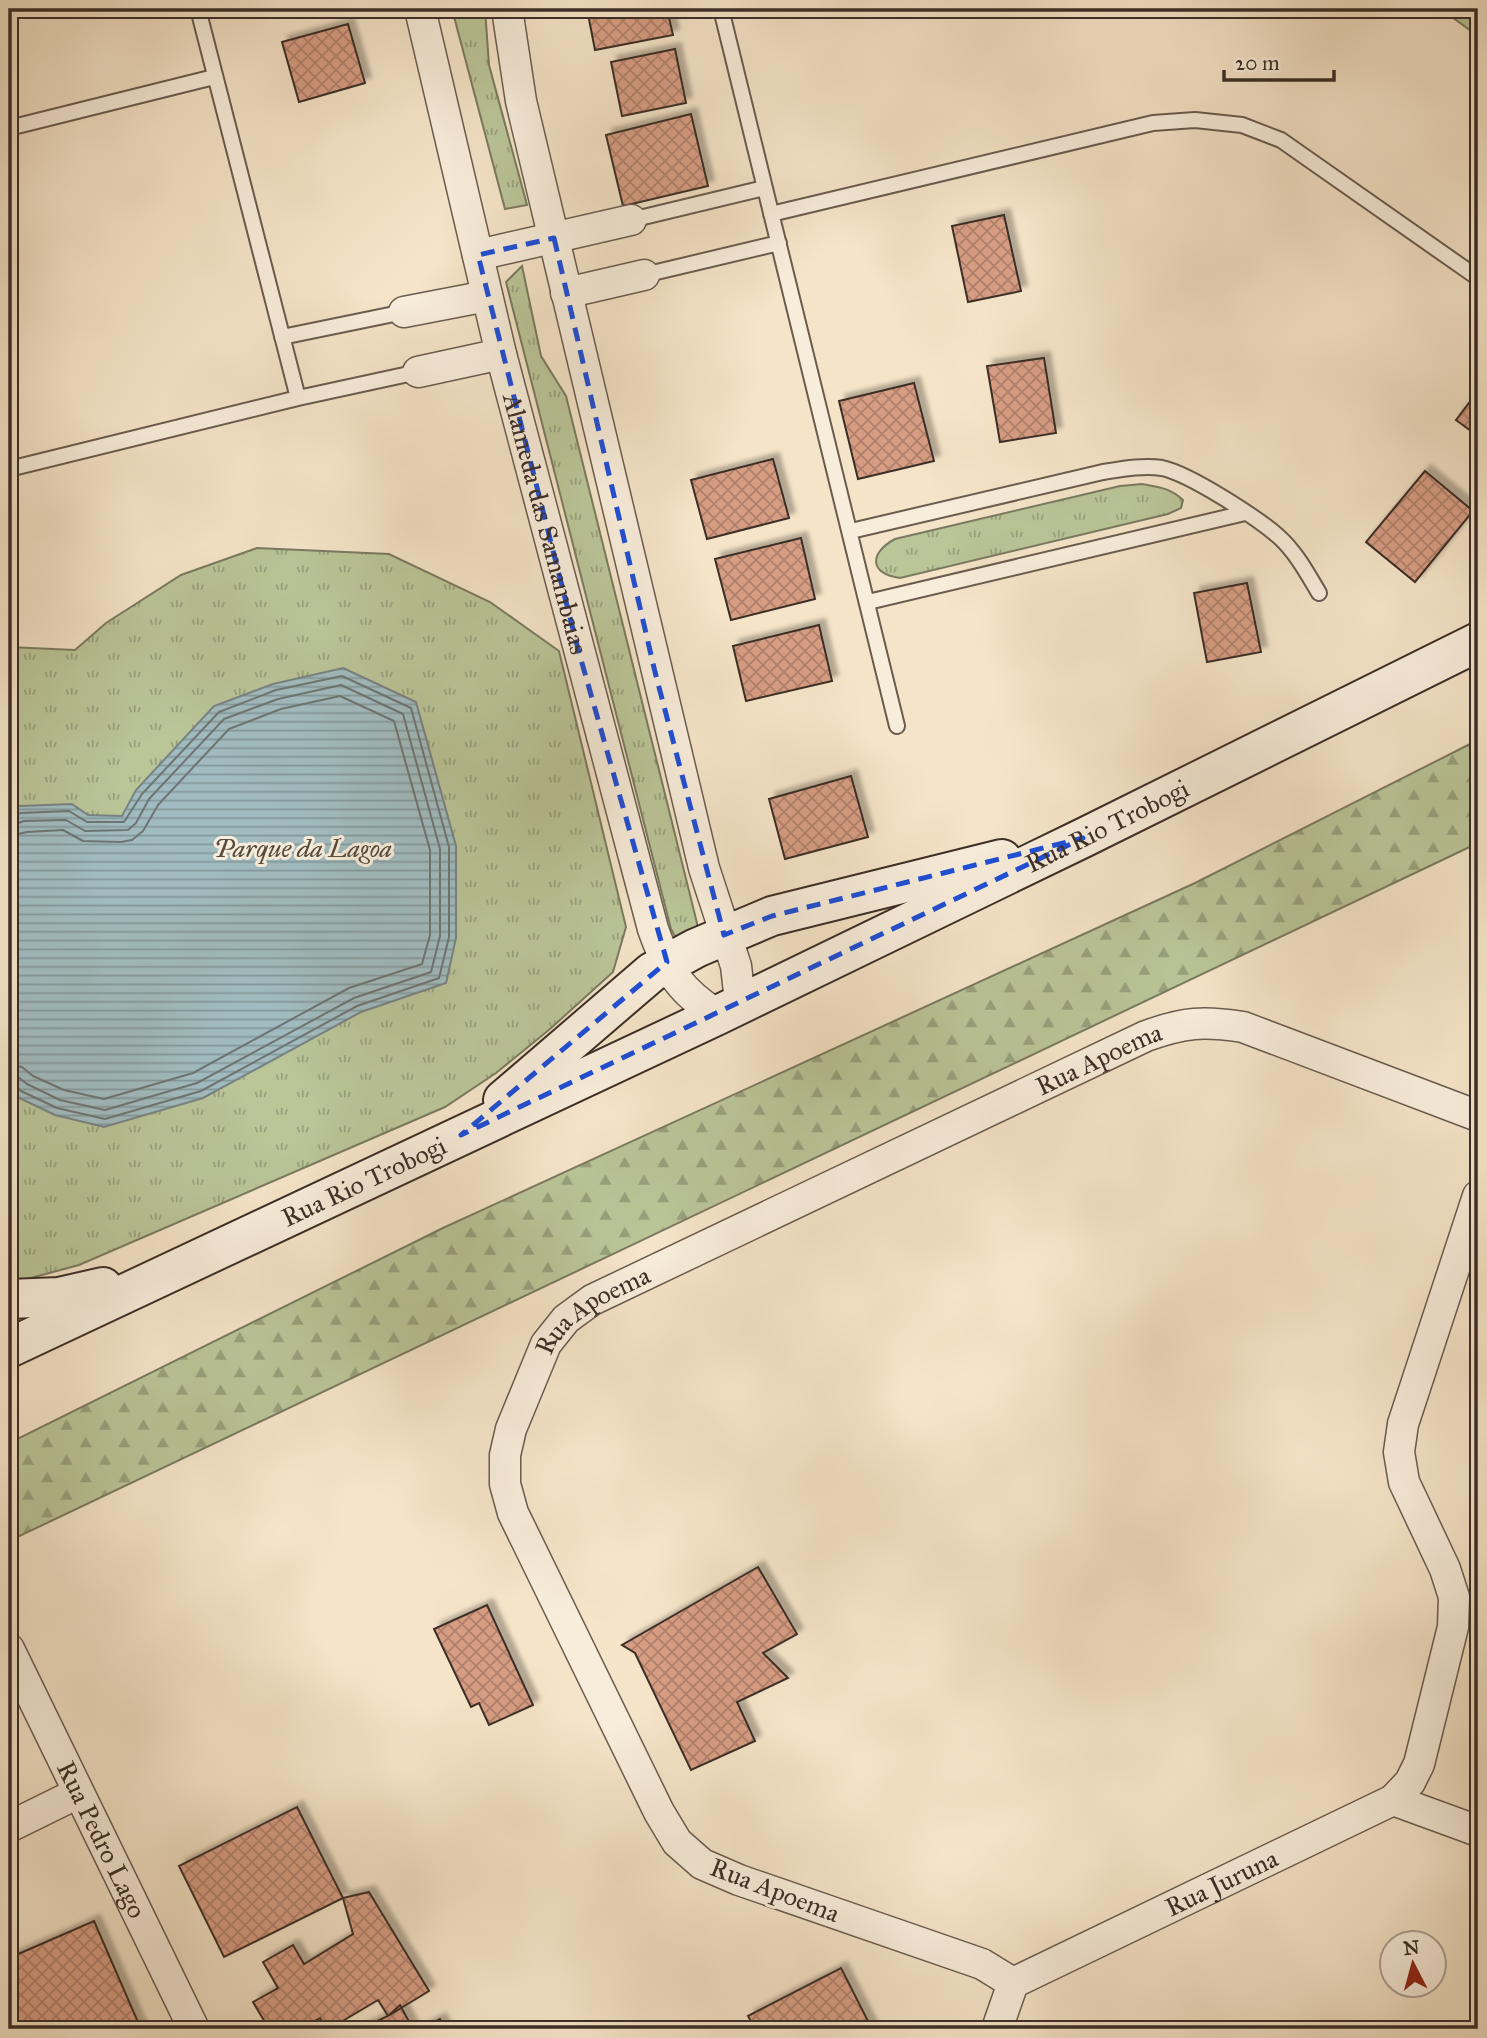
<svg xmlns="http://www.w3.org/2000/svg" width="1487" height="2038" viewBox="0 0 1487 2038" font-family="'IM FELL Great Primer',serif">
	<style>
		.forest { fill: url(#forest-firs); stroke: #7a7a60; stroke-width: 2 }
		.park { fill: url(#park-tufts); stroke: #7a7a60; stroke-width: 2 }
		.water { fill: url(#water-rules); stroke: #788383; stroke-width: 2 }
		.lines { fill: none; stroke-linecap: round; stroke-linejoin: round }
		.shore { stroke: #6e7574; stroke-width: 2 }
		.building { fill: url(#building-cross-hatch); stroke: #3b2e27; stroke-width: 2; filter: url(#shadow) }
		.service-casing { stroke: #6a5c4f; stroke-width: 18 }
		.minor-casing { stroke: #6a5c4f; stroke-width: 33 }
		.secondary-casing { stroke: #3b2e27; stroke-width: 42 }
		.service { stroke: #f8eddb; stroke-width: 14 }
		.minor { stroke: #f8eddb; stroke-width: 30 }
		.secondary { stroke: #f8eddb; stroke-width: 38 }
		.marked { fill: none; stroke: #1d4ed8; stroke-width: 5; stroke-dasharray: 14 9; stroke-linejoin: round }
		.labels { text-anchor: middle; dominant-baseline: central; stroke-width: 6; stroke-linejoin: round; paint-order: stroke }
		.street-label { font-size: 26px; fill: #3b2e27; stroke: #f8eddb }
		.park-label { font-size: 26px; font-style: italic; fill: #544c3e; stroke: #f8eddb }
	</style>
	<defs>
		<pattern id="forest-firs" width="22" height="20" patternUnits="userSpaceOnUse" patternTransform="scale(1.75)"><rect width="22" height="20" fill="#bac598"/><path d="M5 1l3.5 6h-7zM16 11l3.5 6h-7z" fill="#98a07c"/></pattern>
		<pattern id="park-tufts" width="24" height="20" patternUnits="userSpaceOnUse" patternTransform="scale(1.75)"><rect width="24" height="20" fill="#bac598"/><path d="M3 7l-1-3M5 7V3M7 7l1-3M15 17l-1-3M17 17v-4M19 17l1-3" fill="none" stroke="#98a07c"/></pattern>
		<pattern id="water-rules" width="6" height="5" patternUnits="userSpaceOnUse" patternTransform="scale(1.75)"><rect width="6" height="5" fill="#a1bcc0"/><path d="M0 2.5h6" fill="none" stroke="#84999c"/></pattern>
		<pattern id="building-cross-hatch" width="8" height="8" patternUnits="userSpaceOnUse" patternTransform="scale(1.75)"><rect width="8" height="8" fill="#d79d83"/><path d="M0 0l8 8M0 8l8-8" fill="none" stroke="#b0806b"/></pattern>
		<filter id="shadow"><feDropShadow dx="6" dy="-6" stdDeviation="2" flood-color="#0004"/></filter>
	</defs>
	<rect width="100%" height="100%" fill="#f5e4c8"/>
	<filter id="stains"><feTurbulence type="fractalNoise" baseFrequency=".00286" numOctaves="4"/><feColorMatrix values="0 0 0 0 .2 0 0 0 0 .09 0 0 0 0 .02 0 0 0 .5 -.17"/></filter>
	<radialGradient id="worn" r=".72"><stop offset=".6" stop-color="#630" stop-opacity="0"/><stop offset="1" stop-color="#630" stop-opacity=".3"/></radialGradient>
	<path class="forest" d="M 1441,9 L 1478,9 L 1478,36 Z
		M 1478,740 L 1478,843 L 9,1541 L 9,1443 L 443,1228 L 1195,883 Z"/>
	<path class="park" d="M 452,9 L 485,9 L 489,65 L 527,205 L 505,209 Z
		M 522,266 L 541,356 L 566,396 L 697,923 L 697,934 L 677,940 L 671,929 L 506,282 Z
		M 1142,484 C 1159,487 1170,488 1183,500 L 1181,508 L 1168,514 L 900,578 C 869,574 869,553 895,539 L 1120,486 Z
		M 257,548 L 389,554 L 490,602 L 559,651 L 626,927 L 613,972 L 550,1029 L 496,1073 L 445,1107 L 79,1265 L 27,1279 L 9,1279 L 9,647 L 75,650 L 106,623 L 181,575 Z"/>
	<path class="water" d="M 343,668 L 416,702 L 456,846 L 456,938 L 446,983 L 361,1012 L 203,1098 L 104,1127 L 55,1115 L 15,1096 L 9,1087 L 9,811 L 19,806 L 72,804 L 88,815 L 122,816 L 136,790 L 214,706 L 273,684 Z"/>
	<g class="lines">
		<path class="shore" d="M 9,817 L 21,813 L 69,811 L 87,822 L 124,822 L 142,794 L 219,712 L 276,690 L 342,676 L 411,708 L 449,847 L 449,937 L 439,978 L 357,1006 L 201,1091 L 105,1119 L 57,1108 L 21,1091 L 14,1084 L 9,1084
			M 9,826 L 24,821 L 66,820 L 85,831 L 128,830 L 136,823 L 149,799 L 224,719 L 278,699 L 341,685 L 403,714 L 440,849 L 440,936 L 431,972 L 354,998 L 197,1083 L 105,1110 L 60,1100 L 27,1084 L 18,1077 L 9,1075
			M 9,836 L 27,832 L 63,830 L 83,841 L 121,842 L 132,840 L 143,831 L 158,805 L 229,729 L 281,709 L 340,696 L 394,721 L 430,850 L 430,935 L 422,964 L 349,988 L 193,1073 L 104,1099 L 64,1090 L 33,1076 L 22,1067 L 9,1064"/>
	</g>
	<path class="building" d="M 587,9 L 667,9 L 673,35 L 595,50 Z
		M 348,24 L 365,83 L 299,102 L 282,42 Z
		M 675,49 L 686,103 L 622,116 L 611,62 Z
		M 691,114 L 708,186 L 623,206 L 606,135 Z
		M 1004,215 L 1021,291 L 968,302 L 952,226 Z
		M 1044,358 L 1056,433 L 1000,442 L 987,366 Z
		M 914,383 L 934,461 L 858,479 L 839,401 Z
		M 1478,391 L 1478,436 L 1456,420 Z
		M 773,459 L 789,518 L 707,539 L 691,480 Z
		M 1425,471 L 1473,511 L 1415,582 L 1366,542 Z
		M 801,538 L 815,599 L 731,620 L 715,559 Z
		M 1247,583 L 1261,652 L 1207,662 L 1194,593 Z
		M 819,625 L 832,681 L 746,701 L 733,646 Z
		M 851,776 L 868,837 L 785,859 L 769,799 Z
		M 758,1567 L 797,1634 L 763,1653 L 788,1678 L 737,1702 L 755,1741 L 691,1770 L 635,1653 L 622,1645 Z
		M 487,1605 L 533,1705 L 489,1725 L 479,1703 L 471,1707 L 434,1629 Z
		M 297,1807 L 343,1898 L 224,1957 L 179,1866 Z
		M 369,1892 L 429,1991 L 388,2016 L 378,2000 L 329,2029 L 327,2029 L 320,2018 L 300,2029 L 269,2029 L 253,2002 L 278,1988 L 263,1962 L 293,1945 L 304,1964 L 353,1934 L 343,1898 Z
		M 94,1921 L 141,2029 L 10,2029 L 9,1958 Z
		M 841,1968 L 872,2029 L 755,2029 L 748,2016 Z
		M 400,2005 L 413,2029 L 360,2029 L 388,2016 Z
		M 440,2019 L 445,2029 L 420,2029 Z"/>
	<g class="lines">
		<defs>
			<path id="service" d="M 198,9 L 298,398
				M 721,9 L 897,726
				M 9,128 L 214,77
				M 771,214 L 1153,123 L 1195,120 L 1242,125 L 1281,140 L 1478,278
				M 631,220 L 764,188
				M 644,275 L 779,243
				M 282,337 L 404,312
				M 9,469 L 298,398 L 418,372
				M 851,531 L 1103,472 C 1122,469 1143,465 1162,468 C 1190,474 1256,517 1278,536 C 1296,552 1307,573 1319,593
				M 868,602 L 1245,513"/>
			<g id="minor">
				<path id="s1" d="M 420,9 L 501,354 L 653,929 C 668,971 679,991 718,1015"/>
				<path d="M 507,9 L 521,101 L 704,868 L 736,966 L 739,992 L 736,1006"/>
				<path d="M 478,255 L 631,220"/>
				<path d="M 566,293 L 644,275"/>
				<path d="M 404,312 L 487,296"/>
				<path d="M 418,372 L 501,354"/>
				<path id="s2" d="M 9,1649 L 194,2029"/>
				<path d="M 1393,1800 L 1410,1782 L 1419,1764 L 1453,1627 L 1454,1597 L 1445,1569 L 1404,1482 L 1399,1452 L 1403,1424 L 1478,1196"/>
				<path d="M 9,1827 L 78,1793"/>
				<path id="s3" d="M 1013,1983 L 982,1964 L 739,1880 L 702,1864 L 677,1842 L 659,1812 L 513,1513 L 505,1484 L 505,1455 L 511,1429 L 546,1344 L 566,1319 L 592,1300 L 1146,1036 C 1185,1022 1203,1021 1243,1027 L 1478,1116"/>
				<path id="s4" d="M 997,2029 L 1013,1983 L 1393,1800 L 1478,1831"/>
			</g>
			<g id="secondary">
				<path d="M 503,1100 L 652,972 L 696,948 L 772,916 L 1002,859"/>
				<path d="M 9,1299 L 59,1297 L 103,1287"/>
				<path id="s5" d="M 9,1348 L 718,1015 L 1083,838 L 1478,642"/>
			</g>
		</defs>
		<use href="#service" class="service-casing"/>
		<use href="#minor" class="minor-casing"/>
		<use href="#secondary" class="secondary-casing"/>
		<use href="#service" class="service"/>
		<use href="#minor" class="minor"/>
		<use href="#secondary" class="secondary"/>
	</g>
	<path class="marked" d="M 554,238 L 655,672 L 724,935 L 772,916 L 1083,838 L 461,1135 L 667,962 L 578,649 L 478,255 Z"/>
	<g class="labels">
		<g class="street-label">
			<text stroke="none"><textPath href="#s1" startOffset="530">Alameda das Samambaias</textPath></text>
			<text stroke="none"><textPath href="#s5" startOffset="1216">Rua Rio Trobogi</textPath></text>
			<text stroke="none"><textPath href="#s3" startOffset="1538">Rua Apoema</textPath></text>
			<text stroke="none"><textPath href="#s5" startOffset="392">Rua Rio Trobogi</textPath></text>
			<text stroke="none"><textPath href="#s3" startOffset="971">Rua Apoema</textPath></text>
			<text stroke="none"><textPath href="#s2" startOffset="212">Rua Pedro Lago</textPath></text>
			<text stroke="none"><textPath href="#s4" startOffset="280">Rua Juruna</textPath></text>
			<text transform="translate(775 1890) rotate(21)">Rua Apoema</text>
		</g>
		<g class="park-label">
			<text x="303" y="848">Parque da Lagoa</text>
		</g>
	</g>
	<rect width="1487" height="2038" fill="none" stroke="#f5e4c8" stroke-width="35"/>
	<rect x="10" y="10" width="1466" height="2017" fill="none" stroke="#3b2e27" stroke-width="3.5"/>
	<rect x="18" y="18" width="1452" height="2003" fill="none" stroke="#3b2e27" stroke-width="2"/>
	<g transform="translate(1413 1964) rotate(354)"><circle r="33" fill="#f8eddb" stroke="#aca193" stroke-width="2"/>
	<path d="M0-5L12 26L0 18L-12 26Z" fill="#8f2418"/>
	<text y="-10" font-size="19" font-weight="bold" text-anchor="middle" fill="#3b2e27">N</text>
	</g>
	<path d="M1224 70v10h110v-10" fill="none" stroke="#3b2e27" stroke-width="3.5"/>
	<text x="1235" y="70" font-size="21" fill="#3b2e27" stroke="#f8eddb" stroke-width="5" paint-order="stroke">20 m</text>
	<rect width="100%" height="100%" filter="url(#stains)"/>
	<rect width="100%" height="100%" fill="url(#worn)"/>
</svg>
